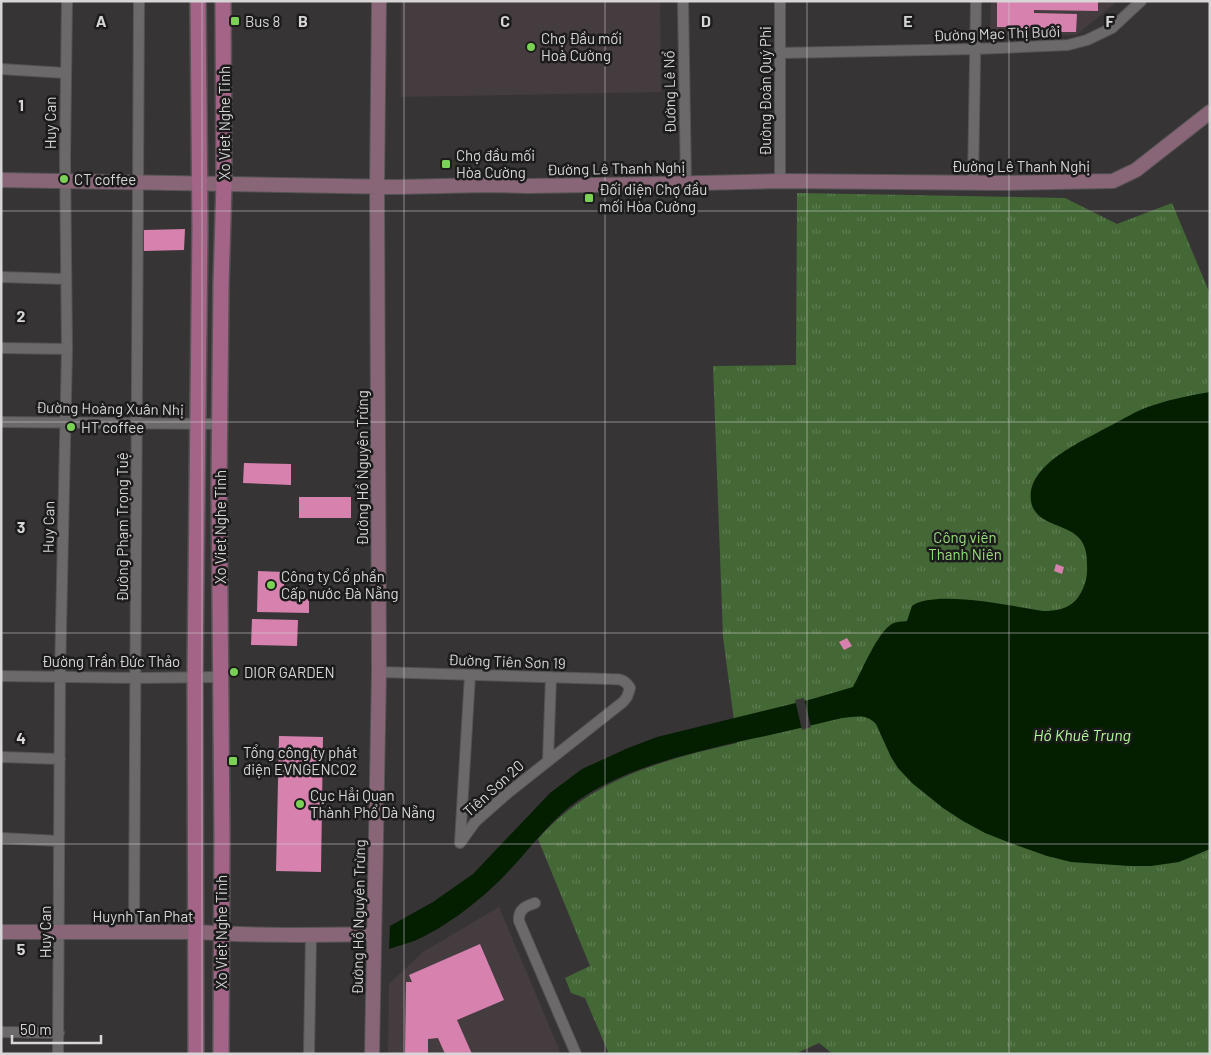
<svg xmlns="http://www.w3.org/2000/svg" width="1211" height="1055" viewBox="0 0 1211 1055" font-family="Barlow,sans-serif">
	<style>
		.built { fill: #453c40 }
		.park { fill: url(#park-tufts) }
		.water { fill: #041e00 }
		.pier { fill: #373435 }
		.building { fill: #d681ae }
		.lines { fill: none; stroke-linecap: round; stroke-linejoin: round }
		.street-casing { stroke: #565354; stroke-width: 12 }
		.secondary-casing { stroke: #565354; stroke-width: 16 }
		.primary-casing { stroke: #565354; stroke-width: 18 }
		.street { stroke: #6c696a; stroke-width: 10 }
		.secondary { stroke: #886678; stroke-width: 14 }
		.primary { stroke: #a36487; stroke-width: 15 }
		.grid { fill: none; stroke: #d7d5d6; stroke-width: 1; stroke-opacity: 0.55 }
		.poi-dot { fill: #7ad156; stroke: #1d1c1c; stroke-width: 2 }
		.labels { text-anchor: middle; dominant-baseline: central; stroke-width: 5; stroke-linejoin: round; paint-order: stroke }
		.poi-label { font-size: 15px; fill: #d7d5d6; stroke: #1d1c1c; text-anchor: start }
		.street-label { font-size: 15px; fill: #d7d5d6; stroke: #1d1c1c }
		.park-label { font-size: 15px; fill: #97de7c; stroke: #1d1c1c }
		.water-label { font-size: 16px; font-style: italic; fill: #b2fb98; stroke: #1d1c1c }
		.grid-label { font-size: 16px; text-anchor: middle; font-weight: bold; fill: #d7d5d6; stroke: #1d1c1c; stroke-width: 5; stroke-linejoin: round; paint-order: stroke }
	</style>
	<defs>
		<pattern id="park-tufts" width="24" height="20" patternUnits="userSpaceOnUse" patternTransform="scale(1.25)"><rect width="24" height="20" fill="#436836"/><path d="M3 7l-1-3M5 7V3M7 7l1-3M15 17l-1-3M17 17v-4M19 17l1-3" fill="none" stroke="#5d7d52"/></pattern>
	</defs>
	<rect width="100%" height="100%" fill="#373435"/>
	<path class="built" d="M 401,1 L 660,1 L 661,92 L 401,97 Z
		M 991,1 L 1118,1 L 1076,35 L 990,35 Z
		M 499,907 L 561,1054 L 388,1054 L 389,984 L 423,952 Z"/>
	<path class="park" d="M 797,193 L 1065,198 L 1117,224 L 1172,203 L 1210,294 L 1210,1054 L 833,1054 L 819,1043 L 795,1054 L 609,1054 L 585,998 L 571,993 L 565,978 L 590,966 L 538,839 C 591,779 662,760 737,743 L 723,637 L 713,366 L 796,365 Z"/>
	<path class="water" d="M 1210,392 L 1210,849 L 1179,862 L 1151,866 L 1130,866 L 1071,862 L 1047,856 L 1013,844 L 985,833 L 963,821 L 943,808 L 912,783 L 898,768 L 891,757 L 876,724 C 866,713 855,717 842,718 C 809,726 776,734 742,741 C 687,754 628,767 580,799 C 549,820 529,851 503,877 C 481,900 443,929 414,941 C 406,944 397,946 389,949 L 390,926 L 433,902 L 473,874 L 550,793 L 582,769 L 628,748 L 657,737 L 812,699 L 853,687 C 861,673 878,631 892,624 C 897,621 902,622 907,621 L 912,606 C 936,589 1014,607 1044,611 C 1055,611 1068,609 1076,600 C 1084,590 1088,578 1087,565 C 1087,556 1086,546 1080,539 C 1067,523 1035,526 1031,501 C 1026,465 1081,442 1106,428 C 1122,420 1137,410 1154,405 C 1172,399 1191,395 1210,392 Z"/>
	<path class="pier" d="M 804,698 L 811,727 L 802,730 L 795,700 Z"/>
	<path class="building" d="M 997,1 L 1098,1 L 1098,11 L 1034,10 L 1034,13 L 1077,14 L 1076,32 L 1032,32 L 1032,28 L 1018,28 L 1015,31 L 1011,31 L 1011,27 L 997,27 Z
		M 185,229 L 184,250 L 144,251 L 144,230 Z
		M 244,463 L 291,464 L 291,485 L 243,483 Z
		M 299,497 L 351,497 L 351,518 L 299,518 Z
		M 1056,564 L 1064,567 L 1062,574 L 1054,571 Z
		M 258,571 L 284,572 L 284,598 L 309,599 L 309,613 L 257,612 Z
		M 252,619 L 298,620 L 297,646 L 251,645 Z
		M 847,638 L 852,646 L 844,650 L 839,642 Z
		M 279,736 L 323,737 L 321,872 L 276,871 Z
		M 480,944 L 504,1000 L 457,1020 L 472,1054 L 445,1054 L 438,1038 L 428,1039 L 428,1054 L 405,1054 L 406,982 L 412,982 L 409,975 Z"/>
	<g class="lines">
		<defs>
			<path id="street" d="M 683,1 L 686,183
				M 780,1 L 780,181
				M 780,53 L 976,49 L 1068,45 L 1087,40 L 1112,28 L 1141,1
				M 1,69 L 65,73
				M 973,182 L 976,1
				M 1,277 L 66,279
				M 1,348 L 67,349
				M 1,422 L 219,424
				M 379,672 L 610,679 C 619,679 625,679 630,688 L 627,697 L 623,702 L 509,792 L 475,822 L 460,843 L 470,675
				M 1,676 L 136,678 L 221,677
				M 1,757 L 60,759
				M 548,761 L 551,677
				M 1,838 L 59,841
				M 535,903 C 526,906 518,909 519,921 L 576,1054
				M 134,932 L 139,1
				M 1,1032 L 59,1033
				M 58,1054 L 60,676 L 67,349 L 65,158 L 67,1
				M 309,1054 L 311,935"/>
			<path id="secondary" d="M 1,180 L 397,187 L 488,185 L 529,186 L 658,184 L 780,181 L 1002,183 L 1113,181 L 1136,170 L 1210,112
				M 1,932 L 196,932 C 255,936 315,935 374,934
				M 372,1054 L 379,672 L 377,187 L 379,1"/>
			<path id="primary" d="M 196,1054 L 195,676 L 200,229 L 198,1
				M 221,1054 L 222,836 L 219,485 L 221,285 L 224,183 L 223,1"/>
		</defs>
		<use href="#street" class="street-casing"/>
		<use href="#secondary" class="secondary-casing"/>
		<use href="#primary" class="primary-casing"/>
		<use href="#street" class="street"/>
		<use href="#secondary" class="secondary"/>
		<use href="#primary" class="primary"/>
	</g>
	<path class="grid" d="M 202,1 L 202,1054M 404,1 L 404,1054M 605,1 L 605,1054M 807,1 L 807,1054M 1009,1 L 1009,1054M 1,211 L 1210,211M 1,422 L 1210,422M 1,633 L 1210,633M 1,844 L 1210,844"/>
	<g class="poi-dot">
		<rect x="230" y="16" width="10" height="10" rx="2.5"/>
		<circle cx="531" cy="47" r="5"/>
		<rect x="441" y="159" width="10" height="10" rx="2.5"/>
		<circle cx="64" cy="179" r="5"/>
		<rect x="584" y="193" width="10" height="10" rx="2.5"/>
		<circle cx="71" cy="427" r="5"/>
		<circle cx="271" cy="585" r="5"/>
		<circle cx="234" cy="672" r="5"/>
		<rect x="228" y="756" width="10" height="10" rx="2.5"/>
		<circle cx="300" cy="804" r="5"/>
	</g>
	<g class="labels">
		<g class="poi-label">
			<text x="245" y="21">Bus 8</text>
			<text x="541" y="38">Chợ Đầu mối<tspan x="541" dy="17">Hoà Cường</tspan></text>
			<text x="456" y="155">Chợ đầu mối<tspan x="456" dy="17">Hòa Cường</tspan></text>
			<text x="74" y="179">CT coffee</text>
			<text x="599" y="189">Đối diện Chợ đầu<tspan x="599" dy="17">mối Hòa Cường</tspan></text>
			<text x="81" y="427">HT coffee</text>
			<text x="281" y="576">Công ty Cổ phần<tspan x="281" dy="17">Cấp nước Đà Nẵng</tspan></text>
			<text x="244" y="672">DIOR GARDEN</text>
			<text x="243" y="752">Tổng công ty phát<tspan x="243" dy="17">điện EVNGENCO2</tspan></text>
			<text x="310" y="795">Cục Hẳi Quan<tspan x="310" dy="17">Thành Phổ Dà Nẵng</tspan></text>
		</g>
		<g class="street-label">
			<text transform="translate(997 33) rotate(-2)">Đường Mạc Thị Bưởi</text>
			<text transform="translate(765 91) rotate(-90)">Đường Đoàn Quý Phi</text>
			<text transform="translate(669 92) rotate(-91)">Đường Lê Nổ</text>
			<text transform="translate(50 123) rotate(-90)">Huy Can</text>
			<text transform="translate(224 123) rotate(-90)">Xo Viet Nghe Tinh</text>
			<text x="1021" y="166">Đường Lê Thanh Nghị</text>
			<text transform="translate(616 168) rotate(-1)">Đường Lê Thanh Nghị</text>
			<text transform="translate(110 408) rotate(1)">Đường Hoàng Xuân Nhị</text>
			<text transform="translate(362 468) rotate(-90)">Đường Hồ Nguyên Trừng</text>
			<text transform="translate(48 527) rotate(-89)">Huy Can</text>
			<text transform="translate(122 527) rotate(-90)">Đường Phạm Trọng Tuệ</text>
			<text transform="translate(220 527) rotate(-90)">Xo Viet Nghe Tinh</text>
			<text x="111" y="661">Đường Trần Đức Thảo</text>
			<text transform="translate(507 661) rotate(2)">Đường Tiên Sơn 19</text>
			<text transform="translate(493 788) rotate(-42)">Tiên Sơn 20</text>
			<text x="143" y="916">Huynh Tan Phat</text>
			<text transform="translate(358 917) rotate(-89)">Đường Hồ Nguyên Trừng</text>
			<text transform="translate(45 932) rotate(-90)">Huy Can</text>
			<text transform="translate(221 932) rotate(-90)">Xo Viet Nghe Tinh</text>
		</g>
		<g class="park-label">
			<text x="965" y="537">Công viên<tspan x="965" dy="17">Thanh Niên</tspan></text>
		</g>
		<g class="water-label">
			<text x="1082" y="734">Hồ Khuê Trung</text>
		</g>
	</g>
	<g class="grid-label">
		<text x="101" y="27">A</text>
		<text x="303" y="27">B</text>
		<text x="505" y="27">C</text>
		<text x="706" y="27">D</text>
		<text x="908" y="27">E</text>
		<text x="1110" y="27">F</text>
		<text x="21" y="111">1</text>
		<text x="21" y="322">2</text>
		<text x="21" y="533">3</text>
		<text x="21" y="744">4</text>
		<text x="21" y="955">5</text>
	</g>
	<rect width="1211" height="1055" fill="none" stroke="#d7d5d6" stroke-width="5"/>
	<path d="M12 1035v8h89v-8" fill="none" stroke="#d7d5d6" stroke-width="2.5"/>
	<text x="20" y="1035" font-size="15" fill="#d7d5d6" stroke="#1d1c1c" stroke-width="4" paint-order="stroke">50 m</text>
</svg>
